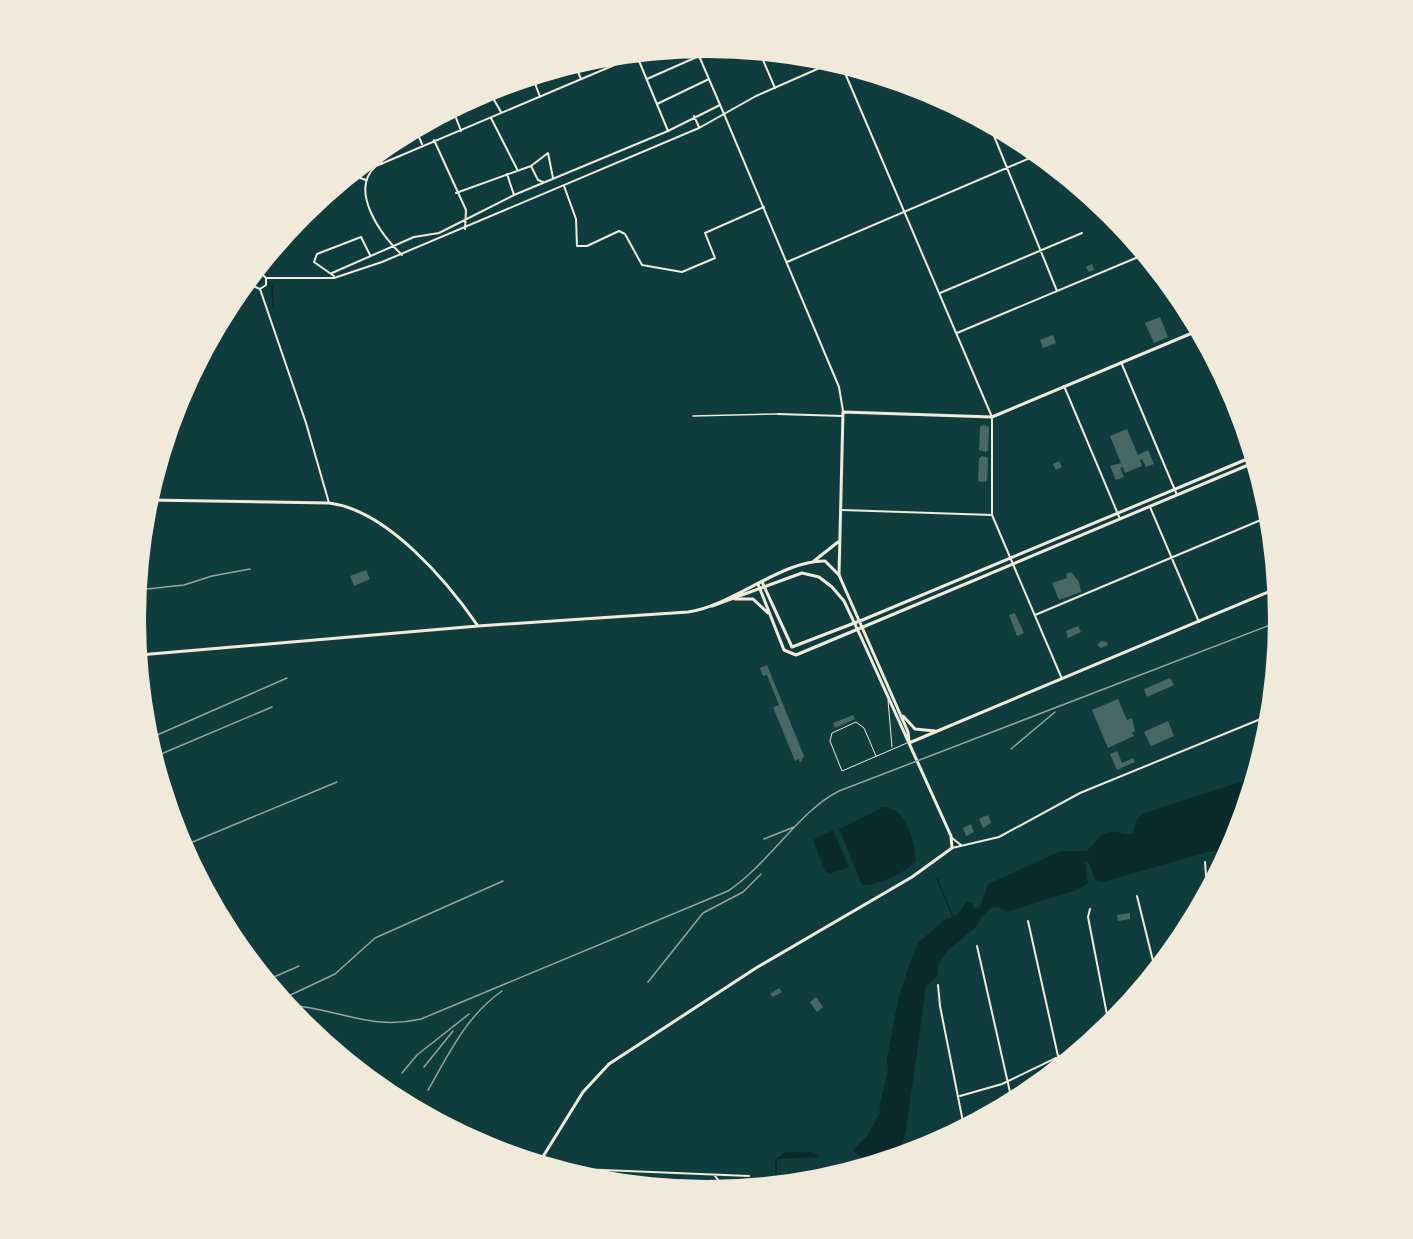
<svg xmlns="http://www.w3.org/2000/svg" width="1413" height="1239" viewBox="0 0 1413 1239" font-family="Montserrat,sans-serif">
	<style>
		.water { fill: #0a2a2b }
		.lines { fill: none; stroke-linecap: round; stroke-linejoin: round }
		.stream { stroke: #0a2a2b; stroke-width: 1.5 }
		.building { fill: #486865 }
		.service { stroke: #f1e9da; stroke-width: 1 }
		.pedestrian { stroke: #f1e9da; stroke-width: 1.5 }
		.minor { stroke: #f1e9da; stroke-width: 2 }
		.tertiary { stroke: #f1e9da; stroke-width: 2 }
		.secondary { stroke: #f1e9da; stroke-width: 3 }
		.primary { stroke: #f1e9da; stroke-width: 3 }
		.rail { stroke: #97a49c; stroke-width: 1.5 }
	</style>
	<rect width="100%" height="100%" fill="#0f3d3e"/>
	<path class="water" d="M 1253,778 L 1228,850 L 1208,852 L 1102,882 L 1095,880 L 1089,863 L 1085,863 L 1088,883 L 1080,889 L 1006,912 L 998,907 L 991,908 L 982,916 L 976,927 L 948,950 L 939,963 L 937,976 L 926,986 L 906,1131 L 898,1156 L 863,1166 L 864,1161 L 853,1150 L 867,1136 L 881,1111 L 879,1108 L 888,1071 L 887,1059 L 898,1000 L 912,957 L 919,942 L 944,920 L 958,915 L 966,902 L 972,903 L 974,909 L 980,907 L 988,884 L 1061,851 L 1087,851 C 1095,844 1099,831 1113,832 C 1121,832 1125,836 1133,833 L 1137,819 L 1144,813 Z
		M 884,807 C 907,808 915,843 916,861 C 906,872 877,886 862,885 L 839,829 Z
		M 833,830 L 849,867 L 829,874 L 825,871 L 813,840 Z
		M 785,1152 L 813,1152 L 820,1157 L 776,1159 Z"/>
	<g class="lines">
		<path class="stream" d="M 270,268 L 270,258 L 280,251
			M 272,285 L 273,307
			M 937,879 L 953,917
			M 776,1159 L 776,1184"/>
	</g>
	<path class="building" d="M 1092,264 L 1094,270 L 1089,272 L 1086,267 Z
		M 1160,317 L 1168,337 L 1154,343 L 1145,323 Z
		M 1053,335 L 1056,343 L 1043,348 L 1040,340 Z
		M 983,425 L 989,427 L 988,450 L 986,452 L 979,450 L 980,427 Z
		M 1127,429 L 1138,455 L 1148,450 L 1154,464 L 1146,467 L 1142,459 L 1140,460 L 1142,466 L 1125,473 L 1123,467 L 1120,468 L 1124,477 L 1116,480 L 1110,466 L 1121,463 L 1110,436 Z
		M 982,456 L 988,458 L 987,481 L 984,482 L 978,481 L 979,458 Z
		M 1059,461 L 1062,467 L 1056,470 L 1053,464 Z
		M 366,570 L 370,579 L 354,586 L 350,576 Z
		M 1071,572 L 1079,582 L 1081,592 L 1059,600 L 1052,583 L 1067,578 L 1066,574 Z
		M 136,612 L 138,612 L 139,632 L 136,632 Z
		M 1015,613 L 1024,633 L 1017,636 L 1009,615 Z
		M 1078,626 L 1081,632 L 1068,638 L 1066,631 Z
		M 1101,641 L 1107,642 L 1108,645 L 1101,648 L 1097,645 Z
		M 767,665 L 804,756 L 800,763 L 799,759 L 795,761 L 773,707 L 779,705 L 767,675 L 763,676 L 760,668 Z
		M 1170,678 L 1174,685 L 1147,697 L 1144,689 Z
		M 1118,699 L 1127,720 L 1132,718 L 1135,731 L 1132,733 L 1134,736 L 1108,748 L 1092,710 Z
		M 853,715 L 855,719 L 835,728 L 833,723 Z
		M 1168,721 L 1174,736 L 1151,746 L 1144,732 Z
		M 1117,751 L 1122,763 L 1133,758 L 1135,762 L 1117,770 L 1110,754 Z
		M 988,815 L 991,823 L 983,828 L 979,819 Z
		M 971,824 L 974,832 L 966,836 L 963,828 Z
		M 1130,913 L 1130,919 L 1118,921 L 1117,915 Z
		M 779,988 L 782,992 L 773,997 L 770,994 Z
		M 816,997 L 823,1007 L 817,1012 L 810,1002 Z"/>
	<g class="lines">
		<path class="service" d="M 888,700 L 892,747
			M 876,756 L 864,728 L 856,722 L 832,733 L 830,741 L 842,771 L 907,743"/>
		<path class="pedestrian" d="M 693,416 L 777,414"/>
		<path class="minor" d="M 696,49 L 724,114
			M 760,53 L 775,88
			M 637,56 L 668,131
			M 575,65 L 581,79
			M 533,78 L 540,97
			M 647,79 L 699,56
			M 489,91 L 501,112
			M 657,104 L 709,79
			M 453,110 L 461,131
			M 694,116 L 699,127
			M 491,118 L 517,169
			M 990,126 L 1057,291
			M 416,130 L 422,144
			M 434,140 L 466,210 L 465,229
			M 377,154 L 382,164
			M 531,166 L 538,180 L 543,182
			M 507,174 L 514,195 L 668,131 L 720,105
			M 352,175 L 366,180
			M 564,186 L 576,219 L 577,246 L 587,246 L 619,231 L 625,234 L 642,265 L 682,272 L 715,258 L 705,233 L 764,207
			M 1072,189 L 1075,187
			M 456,193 L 531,166 L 548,153 L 553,178
			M 402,255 C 382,237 348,190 376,166 L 638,55
			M 787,262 L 1037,155
			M 256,273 L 264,262
			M 332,273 L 414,237 L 439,233 L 514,195
			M 334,276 L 314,262 L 317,254 L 361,237 L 370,255
			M 940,293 L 1082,233
			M 237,295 L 251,285
			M 957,333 L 1143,255
			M 1121,362 L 1177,495
			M 1064,386 L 1120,519
			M 778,414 L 843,416
			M 1150,507 L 1199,622
			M 1035,615 L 1268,517
			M 1205,862 L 1207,889
			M 1137,896 L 1155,969
			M 1090,909 L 1088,917 L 1109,1025
			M 1028,921 L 1060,1065
			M 977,946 L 1012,1101
			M 938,985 L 940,1006 L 964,1127
			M 960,1096 L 1002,1084 L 1087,1043
			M 554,1168 L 749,1176
			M 715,1176 L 719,1181 L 719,1190"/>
		<path class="tertiary" d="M 842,66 L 992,417 L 992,515 L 1062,679
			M 724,114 L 839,387 L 843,411
			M 254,275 L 261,273 L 266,278
			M 251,278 L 251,285 L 260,289 L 266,285 L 266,278
			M 266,278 L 334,278 L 382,262 L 699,128 L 756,96 L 831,63
			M 260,289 L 306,423 L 329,503
			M 842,510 L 992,515
			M 952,838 L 961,845
			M 952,848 L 999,837 L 1080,793 L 1268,716"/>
		<path class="secondary" d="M 814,561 L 838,542
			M 839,575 L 843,412 L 992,417 L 1197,331
			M 762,582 L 792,647 L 857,622
			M 758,584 L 784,650 L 796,655 L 863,627
			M 735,599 L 753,599 L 768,613"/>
		<path class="primary" d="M 148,500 L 329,503 C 387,510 447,581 478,626
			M 860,621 L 1252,457
			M 863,627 L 1253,463
			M 139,655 L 478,626 L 688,612 C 732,606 782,560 825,561 L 839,575 L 908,732 L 909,741
			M 903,716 L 915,729 L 935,731
			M 909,743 L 1275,589
			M 539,1163 L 583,1092 L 609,1064 L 756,968 L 912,877 L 952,848 L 951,836 L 861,637 L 844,601 L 832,587 L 819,577 L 802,573 L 712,606"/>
		<path class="rail" d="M 138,590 L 184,585 L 212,576 L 250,569
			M 148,739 L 287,678
			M 1011,749 L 1055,712
			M 154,757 L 272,707
			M 764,839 L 794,827
			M 183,846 L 337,782
			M 267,980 L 299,966
			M 648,982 L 703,913 L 743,892 L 761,874
			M 282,999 L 335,974 L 375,938 L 503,881
			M 287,1005 C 337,1008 370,1031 421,1019 L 728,891 C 768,865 800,810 839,791 L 1278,622
			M 424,1067 L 453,1031
			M 402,1073 L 417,1055 L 469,1014
			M 428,1090 C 449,1054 466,1016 502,991"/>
	</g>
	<path d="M0 0H1413V1239H0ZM146 619a561 561 0 1 1 1122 0a561 561 0 1 1-1122 0Z" fill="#f1e9da" fill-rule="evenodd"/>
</svg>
